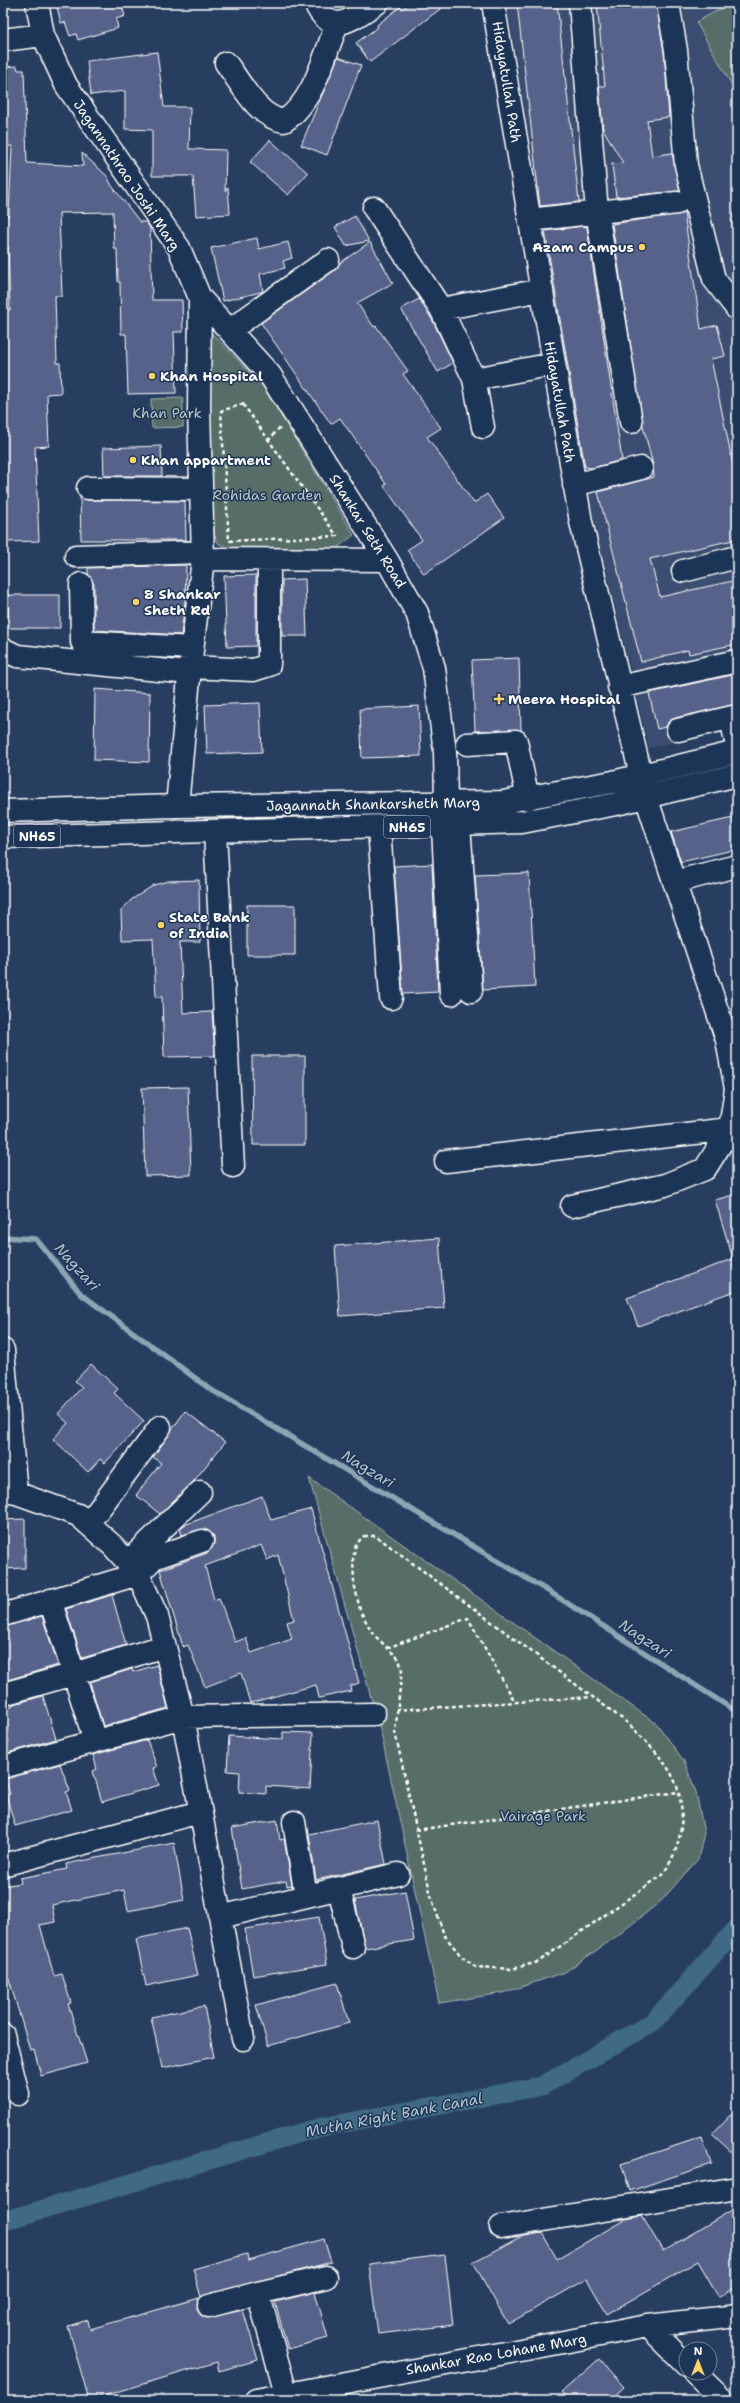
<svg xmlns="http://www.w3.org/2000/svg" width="740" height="2403" viewBox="0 0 740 2403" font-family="'Shantell Sans',sans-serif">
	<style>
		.built { fill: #3a4d70 }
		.green { fill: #566d68; stroke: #aab6b4 }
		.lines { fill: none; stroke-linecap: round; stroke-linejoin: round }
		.stream { stroke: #8ca6b5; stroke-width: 5.5 }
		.canal { stroke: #3f6b83; stroke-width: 19 }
		.building { fill: #56628a; stroke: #fff; fill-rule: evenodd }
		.minor-casing { stroke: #fff; stroke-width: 25 }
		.highway-casing { stroke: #fff; stroke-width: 25 }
		.path { stroke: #fff; stroke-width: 2.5; stroke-dasharray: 4 3; stroke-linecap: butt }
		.minor { stroke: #1d3557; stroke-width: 22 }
		.highway { stroke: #1d3557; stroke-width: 22 }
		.poi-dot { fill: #ffd166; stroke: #1d3557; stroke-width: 1.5 }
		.labels { text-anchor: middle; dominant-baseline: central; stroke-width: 3; stroke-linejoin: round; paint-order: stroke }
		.shield { fill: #1d3557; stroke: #bbc2cd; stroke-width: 1 }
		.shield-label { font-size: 13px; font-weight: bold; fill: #fff }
		.street-label { font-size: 14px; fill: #fff; stroke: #1d3557 }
		.poi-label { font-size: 14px; font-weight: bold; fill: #fff; stroke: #1d3557; text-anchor: start }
		.park-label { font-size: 14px; fill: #bbc5c3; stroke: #1d3557 }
		.water-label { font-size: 15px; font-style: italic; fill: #b2c4cd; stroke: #1d3557 }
	</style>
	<rect width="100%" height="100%" fill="#283e61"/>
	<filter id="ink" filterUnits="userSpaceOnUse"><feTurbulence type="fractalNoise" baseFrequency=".025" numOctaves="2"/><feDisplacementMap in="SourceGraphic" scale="8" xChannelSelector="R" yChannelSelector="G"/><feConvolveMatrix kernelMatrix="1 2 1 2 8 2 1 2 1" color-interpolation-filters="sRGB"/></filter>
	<g filter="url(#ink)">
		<path class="built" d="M 507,3 L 737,3 L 737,728 L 649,748 L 587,491 Z"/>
		<path class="green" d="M 732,3 L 737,3 L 737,94 L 696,22 Z
			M 737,204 L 737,254 L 734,250 L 731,219 Z
			M 208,329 L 262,385 L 354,535 L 337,548 L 230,550 L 218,543 L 214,534 L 208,411 Z
			M 183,398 L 183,427 L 152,428 L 151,399 Z
			M 309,1478 L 657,1724 L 684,1761 L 696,1792 L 704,1833 L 698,1859 L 661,1901 L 617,1936 L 565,1972 L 503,1993 L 439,2003 L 381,1733 Z"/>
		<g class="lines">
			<path class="stream" d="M 3,1237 L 36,1239 L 81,1294 L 210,1389 L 553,1594 L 737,1712"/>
			<path class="canal" d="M 3,2221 L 317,2128 L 542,2086 L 653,2022 L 737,1928"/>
		</g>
		<path class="building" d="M 56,3 L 121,3 L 125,16 L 116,19 L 118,28 L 78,40 L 76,34 L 70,36 L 65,22 L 61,23 Z
			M 410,3 L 448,3 L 370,62 L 356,43 L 378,27 L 377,25 L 400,7 L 402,9 Z
			M 517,3 L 557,3 L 579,202 L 540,206 Z
			M 597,3 L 656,3 L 664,52 L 669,117 L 647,120 L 652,156 L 672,153 L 680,191 L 616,197 L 612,164 L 623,163 L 603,129 L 599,86 L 605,86 Z
			M 157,52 L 164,107 L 190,107 L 189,149 L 226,150 L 225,191 L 228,187 L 230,214 L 196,216 L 193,176 L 152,176 L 152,130 L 125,129 L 125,91 L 91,95 L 87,61 Z
			M 338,57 L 361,65 L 327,155 L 301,145 Z
			M 17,66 L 18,70 L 24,70 L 27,163 L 83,166 L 82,153 L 107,176 L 112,186 L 140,222 L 146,222 L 150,228 L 152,300 L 182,300 L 183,332 L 174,332 L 176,393 L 128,394 L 126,334 L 121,334 L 120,282 L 118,282 L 117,249 L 114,249 L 113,212 L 59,213 L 62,296 L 55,296 L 57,363 L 60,363 L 61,393 L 47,394 L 49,446 L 35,447 L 39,541 L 6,542 L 3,419 L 7,418 L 3,310 L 10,310 L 8,246 L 3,246 L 3,216 L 9,215 L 12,146 L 3,146 L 3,67 Z
			M 270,140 L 308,173 L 288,195 L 250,162 Z
			M 684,213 L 701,329 L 717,325 L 725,356 L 711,359 L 737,484 L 737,539 L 650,559 L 660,597 L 737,580 L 737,644 L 689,654 L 688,650 L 641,662 L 598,492 L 654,477 L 653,465 L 643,426 L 612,224 Z
			M 355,216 L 369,241 L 346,246 L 335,227 Z
			M 583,226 L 587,227 L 622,460 L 592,468 L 585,467 L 545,231 Z
			M 257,238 L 259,249 L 288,242 L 292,258 L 283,261 L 285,268 L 260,274 L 263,291 L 261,292 L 223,301 L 211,248 Z
			M 370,242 L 393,283 L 357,303 L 374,327 L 376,326 L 408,371 L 403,374 L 441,428 L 427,437 L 474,503 L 487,494 L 504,518 L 424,574 L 407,550 L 422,540 L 384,486 L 386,484 L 340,418 L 331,424 L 261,323 L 335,270 L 340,263 Z
			M 419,299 L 433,321 L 453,363 L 438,372 L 401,309 Z
			M 161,446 L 162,476 L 104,476 L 103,448 Z
			M 80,497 L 88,500 L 185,501 L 186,540 L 81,540 Z
			M 186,565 L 185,602 L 181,635 L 94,630 L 94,584 L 88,574 L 88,568 Z
			M 256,575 L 256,646 L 227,647 L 224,576 Z
			M 305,579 L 307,636 L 282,636 L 282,580 Z
			M 8,595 L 60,595 L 60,628 L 9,628 Z
			M 519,658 L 521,730 L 475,731 L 472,660 Z
			M 737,674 L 737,704 L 675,718 L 669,721 L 666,727 L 657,729 L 649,693 Z
			M 95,689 L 150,693 L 149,762 L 94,760 Z
			M 260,703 L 262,752 L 207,754 L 205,705 Z
			M 419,706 L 421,756 L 362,758 L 360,709 Z
			M 737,817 L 737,849 L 681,862 L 671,832 Z
			M 432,864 L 438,992 L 403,994 L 394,866 Z
			M 529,873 L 535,987 L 483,990 L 475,875 Z
			M 199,880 L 200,942 L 180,942 L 183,1013 L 212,1012 L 215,1056 L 164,1057 L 162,997 L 156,997 L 153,939 L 122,940 L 121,911 L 131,900 L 154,885 L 168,881 Z
			M 247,905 L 295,905 L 295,955 L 247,955 Z
			M 252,1056 L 305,1056 L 305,1145 L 253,1145 Z
			M 188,1087 L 191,1175 L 145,1176 L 142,1088 Z
			M 737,1194 L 737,1290 L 638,1326 L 627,1298 L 733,1259 L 715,1200 Z
			M 439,1238 L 444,1308 L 340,1316 L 335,1246 Z
			M 91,1364 L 118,1389 L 114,1393 L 144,1421 L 105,1463 L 100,1459 L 88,1472 L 53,1439 L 68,1423 L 58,1414 L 82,1387 L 75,1381 Z
			M 185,1411 L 225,1442 L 193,1482 L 160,1514 L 136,1495 L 161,1463 L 153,1457 Z
			M 262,1496 L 271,1520 L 311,1509 L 359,1683 L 350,1686 L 351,1691 L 319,1698 L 316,1685 L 250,1703 L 241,1673 L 205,1687 L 188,1645 L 183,1647 L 160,1570 L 207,1553 L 214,1543 L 214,1536 L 205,1529 L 182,1535 L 180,1529 L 184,1525 ZM 261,1545 L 267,1560 L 278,1555 L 294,1620 L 287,1622 L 292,1639 L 251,1653 L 246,1638 L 235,1642 L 219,1598 L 214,1600 L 205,1566 Z
			M 25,1519 L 25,1568 L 3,1569 L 3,1520 Z
			M 112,1595 L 126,1645 L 82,1658 L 66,1609 Z
			M 42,1616 L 58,1665 L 4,1681 L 3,1627 Z
			M 157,1665 L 168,1708 L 103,1726 L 90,1682 L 132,1669 L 133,1672 Z
			M 43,1696 L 56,1739 L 4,1754 L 3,1746 L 8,1745 L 3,1730 L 3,1709 L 12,1707 L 11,1705 Z
			M 283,1732 L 313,1733 L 310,1789 L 266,1786 L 266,1794 L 239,1792 L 240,1772 L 227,1771 L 229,1736 L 283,1739 Z
			M 147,1740 L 157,1767 L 153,1768 L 159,1785 L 102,1802 L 93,1771 L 97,1769 L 93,1755 Z
			M 60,1764 L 70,1791 L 66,1792 L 72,1810 L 15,1826 L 6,1795 L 10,1794 L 5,1779 Z
			M 277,1820 L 280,1840 L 284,1839 L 292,1885 L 287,1886 L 286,1881 L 242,1889 L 232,1828 Z
			M 377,1820 L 386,1864 L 316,1880 L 309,1834 Z
			M 174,1843 L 184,1900 L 128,1911 L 124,1890 L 52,1905 L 55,1922 L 40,1925 L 54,1976 L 62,1974 L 71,2003 L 68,2004 L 87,2063 L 41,2076 L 34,2049 L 30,2050 L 9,1979 L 3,1980 L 3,1886 L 21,1883 L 20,1878 L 67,1869 L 66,1864 Z
			M 405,1891 L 414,1940 L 365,1948 L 355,1900 Z
			M 319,1917 L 327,1964 L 253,1976 L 245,1929 Z
			M 187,1928 L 198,1975 L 146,1986 L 136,1939 Z
			M 337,1983 L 349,2023 L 268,2046 L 256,2005 Z
			M 204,2006 L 214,2057 L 162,2068 L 151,2017 Z
			M 737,2108 L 737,2157 L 712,2134 Z
			M 702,2137 L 711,2164 L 630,2191 L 621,2164 Z
			M 737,2207 L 737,2287 L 719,2297 L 698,2261 L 607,2314 L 587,2279 L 508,2324 L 473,2262 L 520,2237 L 542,2233 L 557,2259 L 626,2219 L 642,2216 L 663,2251 Z
			M 324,2239 L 331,2262 L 201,2297 L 193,2269 L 247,2254 L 248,2260 Z
			M 445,2255 L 453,2325 L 378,2334 L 369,2264 Z
			M 315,2292 L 328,2338 L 288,2349 L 275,2302 Z
			M 199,2298 L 197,2310 L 206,2318 L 243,2310 L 258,2360 L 219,2371 L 217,2362 L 89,2400 L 68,2326 L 88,2320 L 90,2329 Z
			M 599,2359 L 624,2387 L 610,2400 L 570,2400 L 562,2392 Z"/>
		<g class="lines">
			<defs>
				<path id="minor" d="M 37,3 L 43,35 L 66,85 L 179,248 L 200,298 L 199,409 L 203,559 L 190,667 L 177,806
					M 315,3 C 332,39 352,18 377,3
					M 493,3 L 581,522 L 646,797 L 727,1040 L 736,1089 L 730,1129 L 705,1169 L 665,1185 L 572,1206
					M 580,3 L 597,212 L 631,422
					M 668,3 L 676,50 L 686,165 L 714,279 L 737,309
					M 3,40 L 43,35
					M 226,63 C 241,83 258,118 284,121 C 314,102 324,56 337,24
					M 374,208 L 441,309 L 474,379 L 483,427
					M 530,220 L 677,203
					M 200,298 L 270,375 L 387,560 L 417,613 L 434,668 L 445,752 L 446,803
					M 441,309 L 542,290
					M 230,330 L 328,260
					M 474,379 L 554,364
					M 574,485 L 641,468
					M 88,488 L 201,489
					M 76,556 L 203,552
					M 203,559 L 387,560
					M 683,571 L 737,557
					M 81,584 L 82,642 L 192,648
					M 3,649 L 17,656 L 189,673
					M 190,667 L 253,670 L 269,665 L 269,560
					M 619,687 L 737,661
					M 731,718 L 737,746
					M 678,730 L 737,716
					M 467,744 L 516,741 L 528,799
					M 459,825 L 471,991
					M 443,826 L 451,994
					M 379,828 L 391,998
					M 215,832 L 233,1166
					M 674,882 L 737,866
					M 446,1161 L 730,1129 L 734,1139
					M 3,1350 L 16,1493
					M 3,1491 L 16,1493 L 78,1515 L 112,1545 L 138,1574 L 157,1616 L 183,1717 L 243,2039
					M 88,1524 L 160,1427
					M 128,1562 L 200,1492
					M 50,1600 L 74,1674 L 164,1646
					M 3,1615 L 138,1574 L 154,1558 L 202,1541
					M 3,1694 L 74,1674 L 95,1741
					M 3,1767 L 183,1717 L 374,1714
					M 294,1822 L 306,1896
					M 3,1865 L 200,1812
					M 339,1888 L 353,1947
					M 220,1917 L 398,1874
					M 3,2035 L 18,2094
					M 501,2227 L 737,2188
					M 209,2306 L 258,2293
					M 648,2326 L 686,2364
					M 695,2373 L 723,2400
					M 256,2400 L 648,2326 L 737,2316
					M 296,2400 L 286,2393 L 258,2293 L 326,2277"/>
				<path id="highway" d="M 3,811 L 177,806 L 503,802 L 613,782 L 737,752
					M 3,837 L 522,822 L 616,804 L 737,775"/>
			</defs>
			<use href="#minor" class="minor-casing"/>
			<use href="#highway" class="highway-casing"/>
			<path class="path" d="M 243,404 L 337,536 L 229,541 L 221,411 Z
				M 268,441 L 280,427
				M 364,1536 L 376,1536 L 629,1724 C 645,1741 664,1758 674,1779 C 688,1810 682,1849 662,1875 L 538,1962 L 512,1969 L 476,1967 L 462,1957 L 444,1935 L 431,1896 L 395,1732 L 402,1670 L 399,1659 L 372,1633 L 360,1610 L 354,1583 L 353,1558 L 356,1544 Z
				M 387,1648 L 468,1618 L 515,1702
				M 396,1710 L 593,1697
				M 416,1830 L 678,1792"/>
			<use href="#minor" class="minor"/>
			<use href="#highway" class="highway"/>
		</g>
	</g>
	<g class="poi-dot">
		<circle cx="642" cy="247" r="4"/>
		<circle cx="152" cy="376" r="4"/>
		<circle cx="133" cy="460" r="4"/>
		<circle cx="136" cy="602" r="4"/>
		<path d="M497 693h4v4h4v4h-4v4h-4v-4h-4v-4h4z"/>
		<circle cx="161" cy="925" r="4"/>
	</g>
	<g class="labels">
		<g class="shield">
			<rect x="384" y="816" width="46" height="22" rx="3"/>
			<rect x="14" y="825" width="46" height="22" rx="3"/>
		</g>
		<g class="shield-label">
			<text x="407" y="827">NH65</text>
			<text x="37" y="836">NH65</text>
		</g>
		<g class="street-label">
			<text transform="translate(507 82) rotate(81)">Hidayatullah Path</text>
			<text transform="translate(127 175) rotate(56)">Jagannathrao Joshi Marg</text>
			<text transform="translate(560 402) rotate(80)">Hidayatullah Path</text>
			<text transform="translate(368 531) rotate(58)">Shankar Seth Road</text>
			<text transform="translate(373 804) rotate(-1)">Jagannath Shankarsheth Marg</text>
			<text transform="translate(496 2354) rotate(-10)">Shankar Rao Lohane Marg</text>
		</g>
		<g class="poi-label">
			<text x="634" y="247" text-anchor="end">Azam Campus</text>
			<text x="160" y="376">Khan Hospital</text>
			<text x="141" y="460">Khan appartment</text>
			<text x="144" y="594">8 Shankar<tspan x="144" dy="16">Sheth Rd</tspan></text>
			<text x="508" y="699">Meera Hospital</text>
			<text x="169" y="917">State Bank<tspan x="169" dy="16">of India</tspan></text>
		</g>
		<g class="park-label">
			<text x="167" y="413">Khan Park</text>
			<text x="267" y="495">Rohidas Garden</text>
			<text x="543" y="1816">Vairage Park</text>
		</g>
		<g class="water-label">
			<text transform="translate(77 1267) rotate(48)">Nagzari</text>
			<text transform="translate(368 1469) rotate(31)">Nagzari</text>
			<text transform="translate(645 1639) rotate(33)">Nagzari</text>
			<text transform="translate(394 2115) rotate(-11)">Mutha Right Bank Canal</text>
		</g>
	</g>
	<rect width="740" height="2403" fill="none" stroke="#1d3557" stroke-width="16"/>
	<rect x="8" y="8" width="724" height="2387" fill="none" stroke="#fff" stroke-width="1.5" filter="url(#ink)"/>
	<g transform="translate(698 2361)"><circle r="19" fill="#1d3557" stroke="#77869a"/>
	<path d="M0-3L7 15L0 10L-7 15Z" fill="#ffd166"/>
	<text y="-6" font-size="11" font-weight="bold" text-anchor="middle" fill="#ffffff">N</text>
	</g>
</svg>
